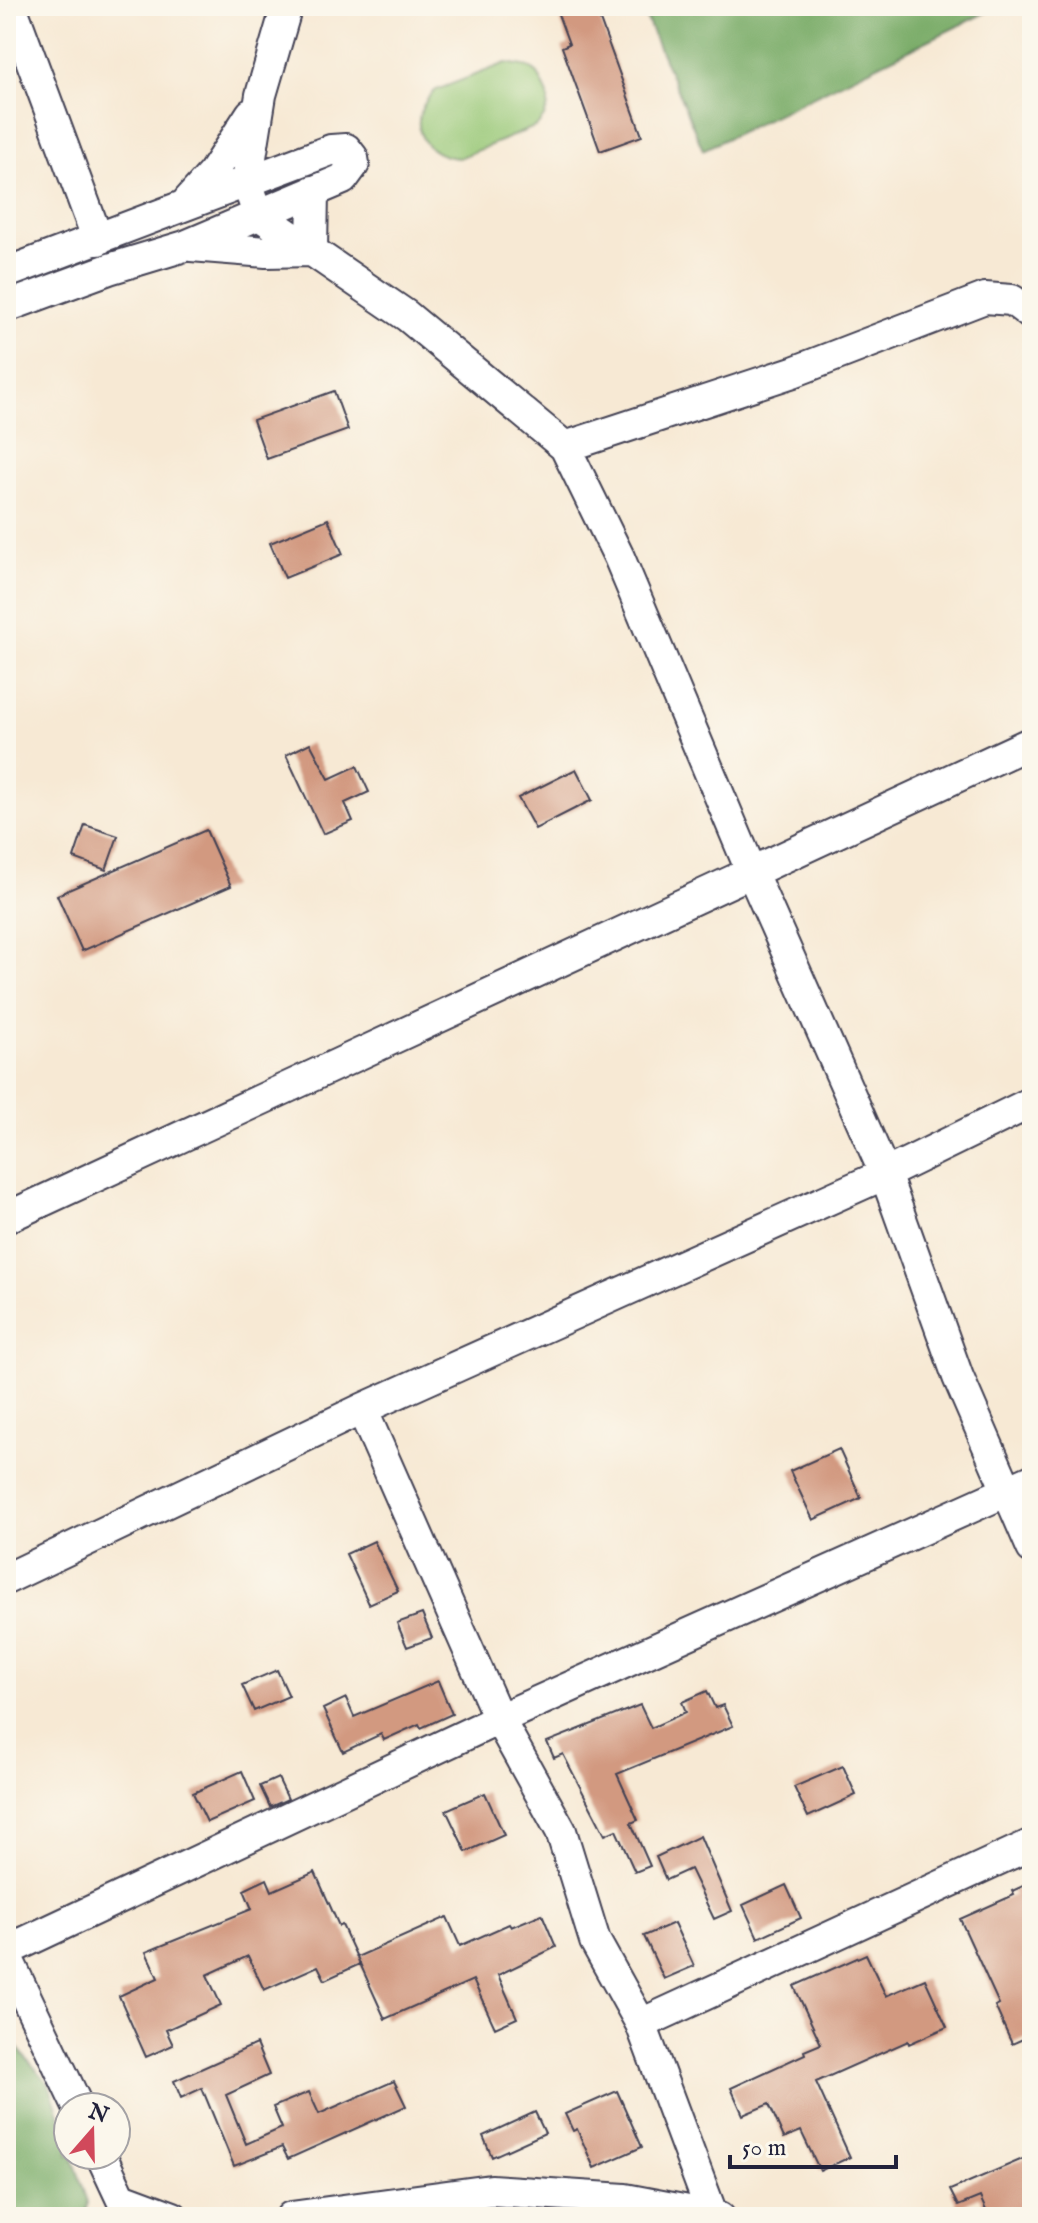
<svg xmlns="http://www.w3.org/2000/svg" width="1038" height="2223" viewBox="0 0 1038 2223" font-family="'IM FELL English',serif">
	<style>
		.green { fill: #97c776; stroke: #5c7458; stroke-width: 2 }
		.forest { fill: #79ac67; stroke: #4e6751; stroke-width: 2 }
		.building { fill: #d29980 }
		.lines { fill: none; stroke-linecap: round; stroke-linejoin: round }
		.minor-casing { stroke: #424052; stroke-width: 34 }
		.minor { stroke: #fff; stroke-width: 30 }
	</style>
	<rect width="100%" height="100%" fill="#fbf7ec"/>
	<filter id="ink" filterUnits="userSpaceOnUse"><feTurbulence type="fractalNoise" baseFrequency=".0125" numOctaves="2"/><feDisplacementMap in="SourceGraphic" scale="16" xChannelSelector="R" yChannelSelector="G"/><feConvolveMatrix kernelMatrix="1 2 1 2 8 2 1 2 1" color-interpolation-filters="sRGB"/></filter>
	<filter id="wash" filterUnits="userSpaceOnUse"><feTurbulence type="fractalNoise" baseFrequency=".006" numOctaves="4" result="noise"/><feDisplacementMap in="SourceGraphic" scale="32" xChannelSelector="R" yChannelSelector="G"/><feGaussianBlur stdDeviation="1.8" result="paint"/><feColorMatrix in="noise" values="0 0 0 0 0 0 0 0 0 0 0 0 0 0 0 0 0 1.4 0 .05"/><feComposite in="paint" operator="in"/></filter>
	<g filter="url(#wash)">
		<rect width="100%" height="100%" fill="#f7e9d4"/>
		<path class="green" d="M 506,63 L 529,67 L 538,74 L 548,95 L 548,106 L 544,117 L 537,126 L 459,158 C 418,156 405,117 436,90 Z"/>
		<path class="forest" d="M 641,6 L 999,6 L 703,150 Z
			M 6,2035 L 49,2084 L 68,2141 L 68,2155 L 72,2155 L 88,2202 L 86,2217 L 6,2217 Z"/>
		<g id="blocks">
			<path class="building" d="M 555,6 L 595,6 L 642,136 L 600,151 L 562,47 L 569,44 Z
				M 334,391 L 348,430 L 267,459 L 253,420 Z
				M 328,519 L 343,554 L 285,578 L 270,543 Z
				M 310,743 L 329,779 L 357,766 L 369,792 L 345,803 L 353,821 L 323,834 L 286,755 Z
				M 576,769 L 592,800 L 535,829 L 518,798 Z
				M 85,825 L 118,836 L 106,870 L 74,858 Z
				M 206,830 L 231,886 L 82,951 L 57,895 Z
				M 839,1449 L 861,1498 L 813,1520 L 790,1471 Z
				M 374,1541 L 398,1591 L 369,1604 L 346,1554 Z
				M 422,1614 L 432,1638 L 407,1647 L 397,1623 Z
				M 277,1670 L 289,1696 L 254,1711 L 242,1685 Z
				M 438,1681 L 452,1714 L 421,1728 L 419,1724 L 384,1740 L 381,1734 L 343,1752 L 323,1709 L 346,1698 L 354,1717 Z
				M 707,1691 L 715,1708 L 723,1705 L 733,1726 L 617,1774 L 638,1820 L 631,1823 L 650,1866 L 635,1872 L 616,1830 L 605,1835 L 563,1754 L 554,1758 L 547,1742 L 640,1705 L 651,1728 L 686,1712 L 682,1702 Z
				M 843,1766 L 856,1795 L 808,1817 L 794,1787 Z
				M 242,1771 L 255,1801 L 207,1822 L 193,1793 Z
				M 278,1778 L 288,1799 L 270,1807 L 260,1786 Z
				M 485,1793 L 504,1835 L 466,1852 L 446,1810 Z
				M 700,1836 L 732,1911 L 714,1919 L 690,1869 L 666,1880 L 656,1857 Z
				M 315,1872 L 339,1926 L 342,1925 L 360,1964 L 325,1980 L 318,1966 L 264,1990 L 248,1956 L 207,1975 L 221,2005 L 166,2030 L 173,2045 L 146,2057 L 119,1996 L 158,1978 L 146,1952 L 252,1909 L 244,1890 L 267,1879 L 272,1891 Z
				M 1032,1882 L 1032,2035 L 1012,2044 L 995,2006 L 999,2004 L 960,1919 L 1014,1895 L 1012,1891 Z
				M 786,1885 L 801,1918 L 758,1938 L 743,1905 Z
				M 542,1914 L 556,1947 L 498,1975 L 517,2018 L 495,2028 L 473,1980 L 385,2019 L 357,1957 L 447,1917 L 460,1946 L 509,1924 L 511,1927 Z
				M 674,1923 L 694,1966 L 664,1979 L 644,1936 Z
				M 866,1954 L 886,1996 L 925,1979 L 947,2027 L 909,2044 L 908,2041 L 816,2082 L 850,2157 L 820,2171 L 801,2131 L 784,2138 L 769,2104 L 743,2115 L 731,2088 L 805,2054 L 804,2051 L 821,2044 L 794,1986 Z
				M 256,2044 L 269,2075 L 226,2095 L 246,2144 L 282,2128 L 273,2107 L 309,2092 L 319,2114 L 394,2081 L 406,2106 L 288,2159 L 282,2147 L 234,2166 L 202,2088 L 181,2098 L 174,2081 Z
				M 617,2091 L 642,2147 L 594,2168 L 577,2129 L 573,2131 L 565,2114 Z
				M 535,2112 L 545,2133 L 492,2157 L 483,2136 Z
				M 1032,2155 L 1032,2217 L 989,2217 L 980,2197 L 958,2206 L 950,2190 Z"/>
		</g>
	</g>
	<g filter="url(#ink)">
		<use href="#blocks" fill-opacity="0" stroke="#424052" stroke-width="2"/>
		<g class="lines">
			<defs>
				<path id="minor" d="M 11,6 L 98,240
					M 287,6 L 261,95 L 247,182 L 258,214 L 407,316 L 565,447 L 619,557 L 752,873 L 885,1174 L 958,1377 L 1032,1548
					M 188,201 L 213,173 L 251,114
					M 191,246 L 266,252 L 312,251 L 313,191
					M 6,273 L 331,150 L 346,149 L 353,158 L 354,164 L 343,179 L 185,246 L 109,269 L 6,307
					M 565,447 L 793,372 L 985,298 L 1012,300 L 1032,315
					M 6,1218 L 1032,742
					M 362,1409 L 499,1719 L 561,1831 L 595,1941 L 641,2024 L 712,2214
					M 6,1579 L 362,1409 L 885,1174 L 1032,1102
					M 6,1951 L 499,1719 L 1032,1480
					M 6,1955 L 78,2107
					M 641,2024 L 1032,1844
					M 101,2155 L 130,2217
					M 122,2198 L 173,2217
					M 291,2217 L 491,2190 L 625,2199 L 720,2217"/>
			</defs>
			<use href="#minor" class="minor-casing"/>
			<use href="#minor" class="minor"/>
		</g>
	</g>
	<rect width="1038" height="2223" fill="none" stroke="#fbf7ec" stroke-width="32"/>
	<g transform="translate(92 2131) rotate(20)"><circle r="38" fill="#fbf7ec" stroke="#a4a2a5" stroke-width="2"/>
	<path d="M0-6L14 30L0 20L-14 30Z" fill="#d1495b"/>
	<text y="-12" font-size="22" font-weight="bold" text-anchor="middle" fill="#22223b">N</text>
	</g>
	<path d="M730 2155v12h166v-12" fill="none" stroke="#22223b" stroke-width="4"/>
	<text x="742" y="2155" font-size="24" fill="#22223b" stroke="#fbf7ec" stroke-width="6" paint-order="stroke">50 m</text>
</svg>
